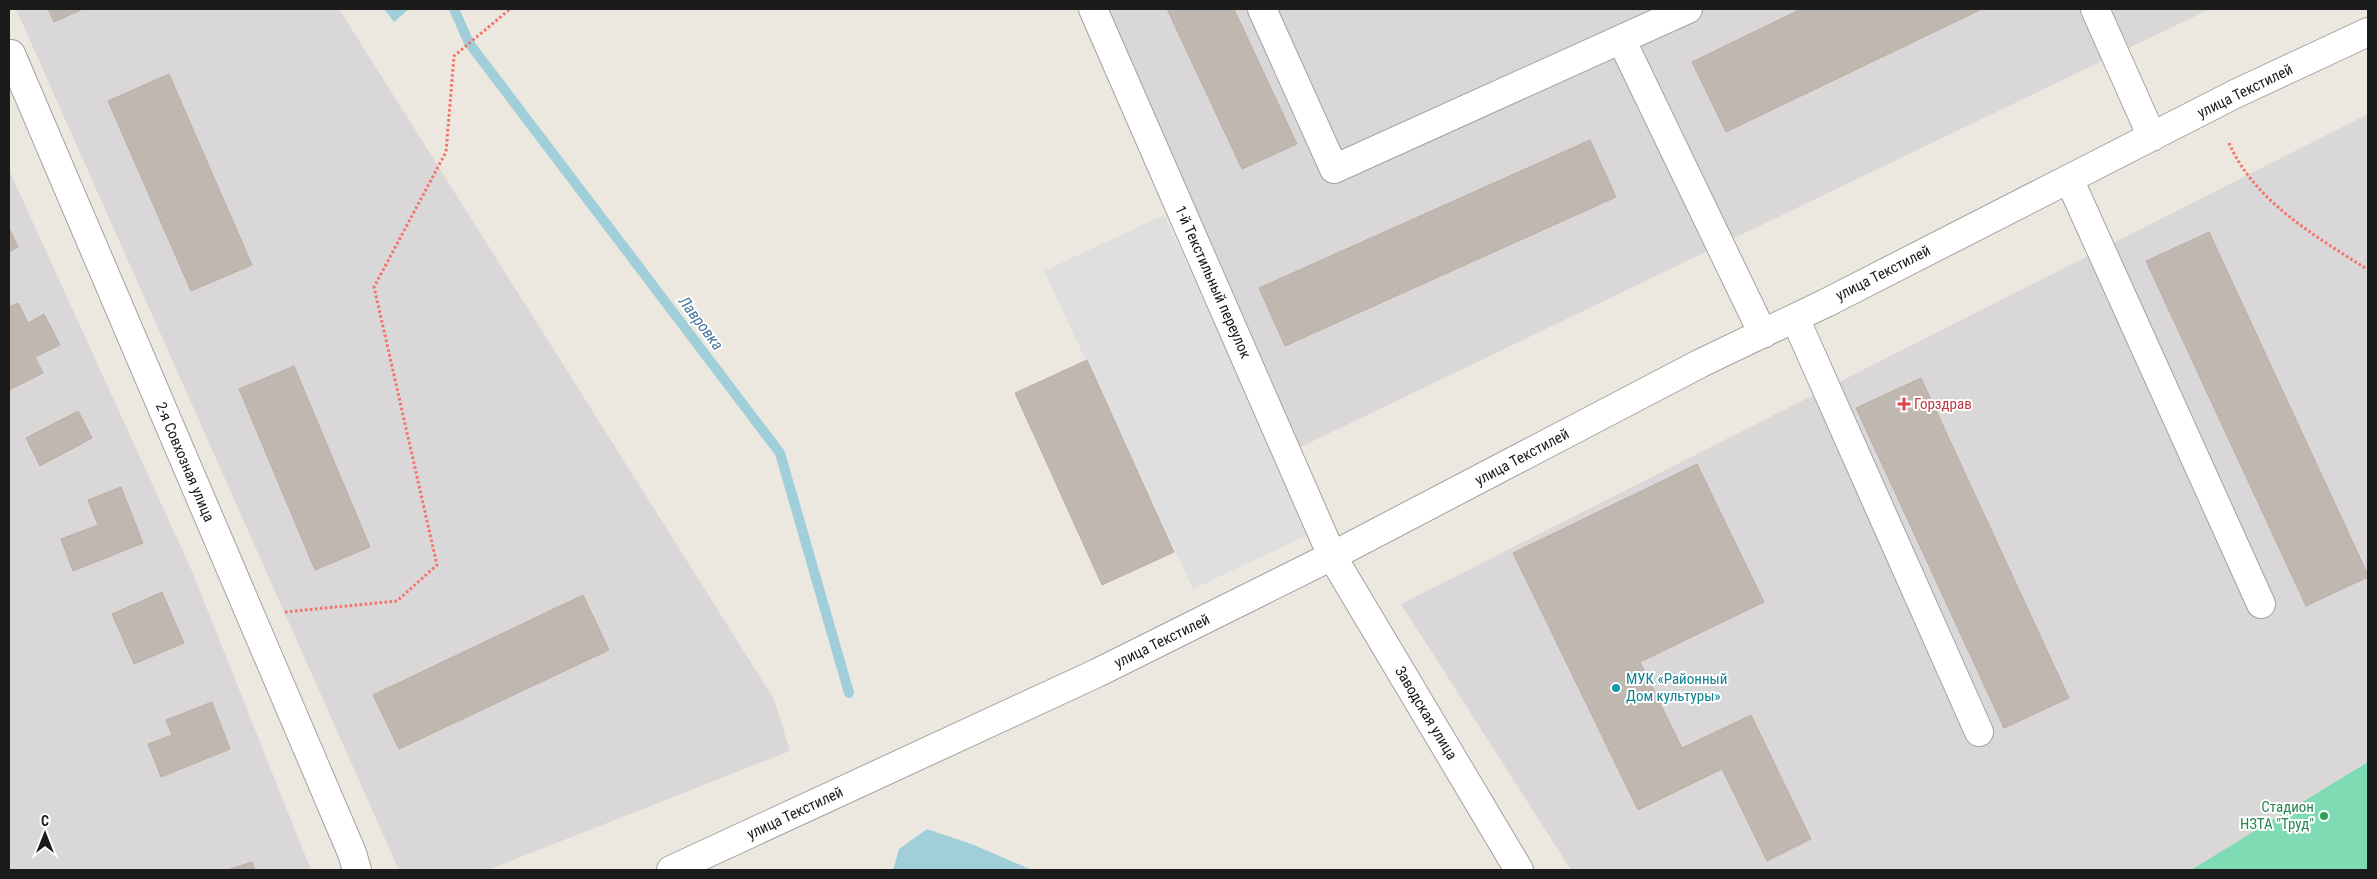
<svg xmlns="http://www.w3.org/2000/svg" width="2377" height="879" viewBox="0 0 2377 879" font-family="'Roboto Condensed',sans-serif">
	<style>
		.residential { fill: #d9d7d8 }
		.pitch { fill: #7fdbb4 }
		.parking { fill: #dfdfdf }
		.water { fill: #a1cfd9 }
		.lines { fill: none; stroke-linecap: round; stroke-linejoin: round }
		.stream { stroke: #a1cfd9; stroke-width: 10 }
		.building { fill: #c0b7b0; stroke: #bdaea3 }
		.minor-casing { stroke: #a2a2a2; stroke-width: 30 }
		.path { stroke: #f67167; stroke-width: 3; stroke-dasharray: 2.5 2.5; stroke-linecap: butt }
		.minor { stroke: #fff; stroke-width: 28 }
		.health-dot { fill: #e0444e; stroke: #fff; stroke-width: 2 }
		.culture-dot { fill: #0f9aa8; stroke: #fff; stroke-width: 2 }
		.leisure-dot { fill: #2e9e5b; stroke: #fff; stroke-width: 2 }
		.labels { text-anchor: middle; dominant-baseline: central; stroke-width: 4; stroke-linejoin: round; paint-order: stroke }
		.street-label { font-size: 15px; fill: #1b1b1b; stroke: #fff }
		.health-label { font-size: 15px; fill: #be3a42; stroke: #fff; text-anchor: start }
		.culture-label { font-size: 15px; fill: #0d838f; stroke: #fff; text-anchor: start }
		.leisure-label { font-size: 15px; fill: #27864d; stroke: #fff; text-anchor: end }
		.water-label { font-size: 16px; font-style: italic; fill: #4877a0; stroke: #fff }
	</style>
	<rect width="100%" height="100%" fill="#ece8e0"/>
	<path class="residential" d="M 16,9 L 339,9 L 774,699 L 790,751 L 488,870 L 399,870 Z
		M 1099,9 L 2210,9 L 1284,455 Z
		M 2368,114 L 2368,870 L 1571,870 L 1401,604 Z
		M 9,170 L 191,569 L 311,870 L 9,870 Z"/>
	<path class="pitch" d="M 2368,762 L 2368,870 L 2191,870 Z"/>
	<path class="parking" d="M 1164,215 L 1312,533 L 1193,589 L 1044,271 Z"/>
	<path class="water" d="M 384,9 L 409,9 L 394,22 Z
		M 927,829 L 974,845 L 1032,870 L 893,870 L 899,849 Z"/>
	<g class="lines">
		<path class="stream" d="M 454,9 L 469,43 L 780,453 L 849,693"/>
	</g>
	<path class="building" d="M 48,9 L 83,9 L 54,22 Z
		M 1167,9 L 1234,9 L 1297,144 L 1242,169 Z
		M 1801,9 L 1982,9 L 1726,132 L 1692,62 Z
		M 169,74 L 252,265 L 191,291 L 108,101 Z
		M 1590,140 L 1616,197 L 1285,346 L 1259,288 Z
		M 9,228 L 18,247 L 9,252 Z
		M 2209,232 L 2368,575 L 2368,577 L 2306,606 L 2146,261 Z
		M 18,303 L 28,323 L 44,314 L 60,345 L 35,357 L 43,373 L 9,390 L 9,307 Z
		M 1087,360 L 1174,552 L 1102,585 L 1015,393 Z
		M 294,366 L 370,547 L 315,570 L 239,389 Z
		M 1921,378 L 2069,698 L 2004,728 L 1856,408 Z
		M 78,411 L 92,438 L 40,466 L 26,438 Z
		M 1697,464 L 1764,602 L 1640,662 L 1682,748 L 1751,715 L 1811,839 L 1767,861 L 1722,769 L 1638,810 L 1513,553 Z
		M 121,487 L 143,543 L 73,571 L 61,539 L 98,525 L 88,500 Z
		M 162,592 L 184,643 L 134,664 L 112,614 Z
		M 583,595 L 609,650 L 399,749 L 373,695 Z
		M 212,702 L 230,749 L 161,777 L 148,744 L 172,735 L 166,720 Z
		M 252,862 L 255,870 L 227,870 Z"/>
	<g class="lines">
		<defs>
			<path id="minor" d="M 1093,9 L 1332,556 L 1519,870
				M 1262,9 L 1334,169 L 1688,9
				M 2095,9 L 2152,137
				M 1621,39 L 1763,334
				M 11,54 L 352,853 L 357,870
				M 2069,179 L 2261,604
				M 1795,318 L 1979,732
				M 671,870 L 1097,673 L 1332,556 L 1701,363 L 1826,303 L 2235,94 L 2368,32"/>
		</defs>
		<use href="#minor" class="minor-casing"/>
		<path class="path" d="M 2229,143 C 2254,201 2314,235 2365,268 L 2368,269
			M 285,612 L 397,601 L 437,565 L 374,287 L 446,152 L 454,56 L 510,9"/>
		<use href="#minor" class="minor"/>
	</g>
	<path class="health-dot" d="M1901.5 396.5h5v5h5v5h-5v5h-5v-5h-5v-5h5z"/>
	<circle class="culture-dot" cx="1616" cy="688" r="5"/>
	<circle class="leisure-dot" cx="2324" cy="816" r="5"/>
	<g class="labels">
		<g class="street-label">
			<text transform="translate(2245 91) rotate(-26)">улица Текстилей</text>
			<text transform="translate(1883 273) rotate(-27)">улица Текстилей</text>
			<text transform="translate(1213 282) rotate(66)">1-й Текстильный переулок</text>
			<text transform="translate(1522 457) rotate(-28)">улица Текстилей</text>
			<text transform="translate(185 462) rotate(67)">2-я Совхозная улица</text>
			<text transform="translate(1162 641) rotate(-26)">улица Текстилей</text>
			<text transform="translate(1426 713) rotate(59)">Заводская улица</text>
			<text transform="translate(795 813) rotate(-25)">улица Текстилей</text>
		</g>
		<g class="health-label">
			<text x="1914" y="404">Горздрав</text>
		</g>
		<g class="culture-label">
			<text x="1626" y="679">МУК «Районный<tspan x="1626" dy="17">Дом культуры»</tspan></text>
		</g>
		<g class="leisure-label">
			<text x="2314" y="807">Стадион<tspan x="2314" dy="17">НЗТА "Труд"</tspan></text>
		</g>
		<g class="water-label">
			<text transform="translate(701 323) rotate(53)">Лавровка</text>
		</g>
	</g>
	<rect width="2377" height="879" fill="none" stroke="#1b1b1b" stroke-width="20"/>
	<g transform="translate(45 834)" stroke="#ffffff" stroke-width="4" paint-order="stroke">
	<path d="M0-4L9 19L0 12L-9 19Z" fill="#1b1b1b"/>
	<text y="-8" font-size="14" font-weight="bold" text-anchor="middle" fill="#1b1b1b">С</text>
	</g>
</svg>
